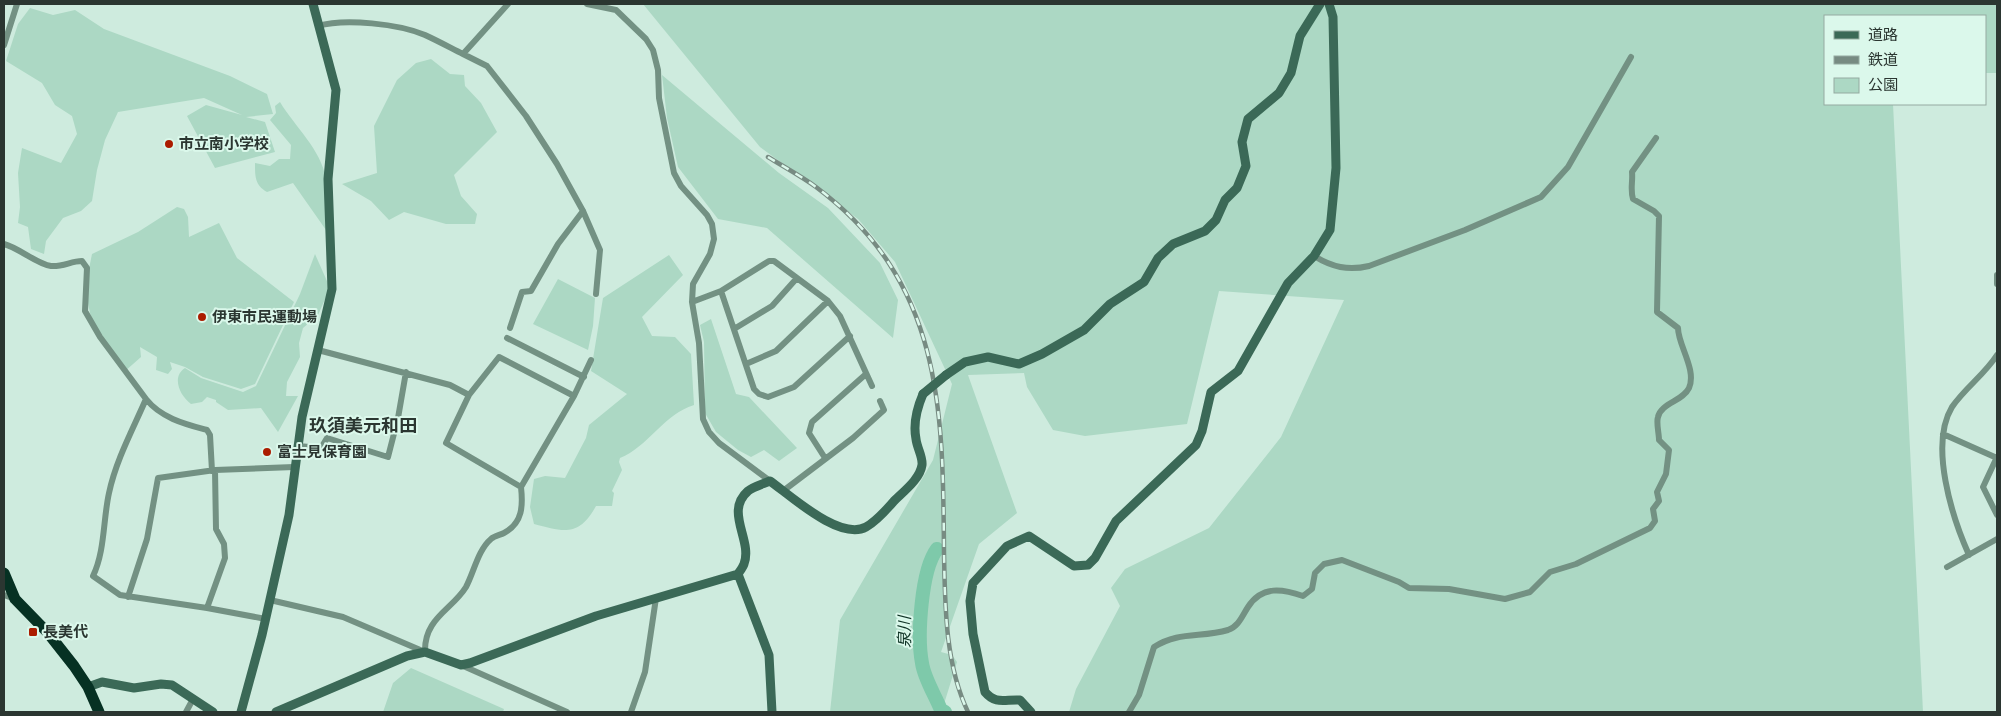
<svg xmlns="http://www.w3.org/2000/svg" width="2001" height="716" viewBox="0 0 2001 716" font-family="'Fira Sans','Noto Sans JP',sans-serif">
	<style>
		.green { fill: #acd8c4 }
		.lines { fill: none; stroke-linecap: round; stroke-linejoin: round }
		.river { stroke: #7ec9aa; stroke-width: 14 }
		.street { stroke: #739183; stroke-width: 6 }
		.secondary { stroke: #3b6957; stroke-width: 9 }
		.highway { stroke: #063123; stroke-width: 11 }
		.rail-casing { stroke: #778b82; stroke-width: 4.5 }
		.rail { stroke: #dbf8eb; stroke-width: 2.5; stroke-dasharray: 8; stroke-linecap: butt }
		.secondary-bridge { stroke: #3b6957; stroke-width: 9 }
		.poi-dot { fill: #ab1c00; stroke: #dbf8eb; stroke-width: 2 }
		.labels { text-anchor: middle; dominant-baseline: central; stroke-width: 4; stroke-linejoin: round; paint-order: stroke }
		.poi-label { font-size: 15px; font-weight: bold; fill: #2b3631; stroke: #dbf8eb; text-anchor: start }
		.water-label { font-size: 16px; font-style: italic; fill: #0f3225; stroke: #dbf8eb }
		.quarter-label { font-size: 18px; font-weight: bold; fill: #2b3631; stroke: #dbf8eb }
	</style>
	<rect width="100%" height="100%" fill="#ceebde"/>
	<path class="green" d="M 643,4 L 1997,4 L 1997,73 L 1985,73 L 1985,16 L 1825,16 L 1825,104 L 1893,104 L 1923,712 L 1069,712 L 1076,689 L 1120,606 L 1111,588 L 1125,569 L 1209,528 L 1281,437 L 1344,300 L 1219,291 L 1187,424 L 1085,436 L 1053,430 L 1027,387 L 1024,373 L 968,375 L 1017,513 L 979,544 L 941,652 L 952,655 L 957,662 L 944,704 L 945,712 L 830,712 L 840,620 L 933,460 L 952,384 L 895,262 L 858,219 L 760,147 Z
		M 30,8 L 53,15 L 75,10 L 104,29 L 230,76 L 267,94 L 273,114 L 246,117 L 265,122 L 275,152 L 215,168 L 187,116 L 206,105 L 242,115 L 204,98 L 118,112 L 105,140 L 97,170 L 92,201 L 81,211 L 63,218 L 46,241 L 44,254 L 31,249 L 28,227 L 18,223 L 20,207 L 18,173 L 22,148 L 61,163 L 77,134 L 72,116 L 55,105 L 42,83 L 6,61 L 18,24 Z
		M 431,59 L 450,74 L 464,75 L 465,86 L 481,103 L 497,132 L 454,175 L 461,196 L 477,214 L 475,224 L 446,224 L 404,212 L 389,220 L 371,201 L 342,184 L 377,173 L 374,126 L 397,80 L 416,63 Z
		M 662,75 L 779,173 L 828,208 L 880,263 L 898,300 L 893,338 L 767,228 L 718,219 L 678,167 L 667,118 Z
		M 280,102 C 295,127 321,149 326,179 C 329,195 326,213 326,230 L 293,183 L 267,192 C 255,185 255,177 255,163 L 270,166 L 279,159 L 290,159 L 291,145 L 270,120 L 276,113 L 275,106 Z
		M 177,207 L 184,209 L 188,217 L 189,237 L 219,223 L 237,258 L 294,302 L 255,384 L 241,389 L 203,377 L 185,367 L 170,362 L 172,369 L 168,374 L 156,370 L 157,357 L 140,347 L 141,357 L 124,372 L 93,327 L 85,289 L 92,254 L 138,232 Z
		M 315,254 L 330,288 L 318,315 L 303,328 L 299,343 L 300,357 L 287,382 L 286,396 L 298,396 L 278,432 L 261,408 L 228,410 L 216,402 L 216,400 L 207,397 L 202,402 L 191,404 C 180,396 171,377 185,368 L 201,378 L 243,392 L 256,386 L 300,294 Z
		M 669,255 L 683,275 L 642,317 L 652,336 L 675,337 L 691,354 L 694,405 C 664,414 648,447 620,458 L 619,462 L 622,470 L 612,491 L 614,493 L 612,506 L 596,506 C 579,537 564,532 534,524 L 530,507 L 534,479 L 545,476 L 565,478 L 586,438 L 589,425 L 627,394 L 591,371 L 603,298 Z
		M 558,279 L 595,298 L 593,326 L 588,350 L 533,324 Z
		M 711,319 L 736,394 L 749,397 L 797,448 L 779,461 L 764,450 L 751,457 L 738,450 L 716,432 L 705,413 L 704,342 L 700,325 Z
		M 411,668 L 504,709 L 503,712 L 383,712 L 393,683 Z"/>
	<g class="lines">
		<path class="river" d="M 937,549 C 921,570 917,637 922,663 C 924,678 935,695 941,710 L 945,712"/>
		<path class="street" d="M 587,4 L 616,10 L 646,39 L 653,50 L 658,70 L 659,98 L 674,173 L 681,186 L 707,215 L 712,224 L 714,239 L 710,254 L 693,284 L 692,302 L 699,343 L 703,419 L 709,432 L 719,443 L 770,481
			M 318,26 C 345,18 399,24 425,35 C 438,41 451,48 463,54 L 508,4
			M 4,45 L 17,4
			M 463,54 L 487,66 L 526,116 L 557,164 L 583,211 L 600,250 L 596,294
			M 4,244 C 19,248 37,264 51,266 C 63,267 71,261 82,261 L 87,268 L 85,311 L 100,337 L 146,399 C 133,429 116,460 109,493 C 103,520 105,551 93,576 L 120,595 L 207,608
			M 1314,256 C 1332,267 1348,271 1369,266 L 1465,230 L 1541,197 L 1568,167 L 1631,57
			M 1997,275 L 1997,284
			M 721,291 L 754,389 L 759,394 L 768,397 L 794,387 L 850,336
			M 692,302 L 721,291 L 769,261 L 774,261 L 828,301 L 840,316 L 872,386
			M 510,328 L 522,292 L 531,291 L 558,244 L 583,211
			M 734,329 L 772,306 L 797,278
			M 507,338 L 584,377
			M 318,350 L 450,385 L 469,395
			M 746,364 L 776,351 L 828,301
			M 146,399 C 161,418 185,424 207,430 L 210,435 L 212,471
			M 1943,434 L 1997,458
			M 298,446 L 321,448 L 327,438 L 388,457 L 398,418 L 406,372
			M 1997,457 L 1983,487 L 1997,515
			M 825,458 L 809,433 L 812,422 L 866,374
			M 215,470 L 216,529 L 224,544 L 225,558 L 207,608 L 266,619
			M 521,487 L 446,443 L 469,395 L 499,357 L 574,396
			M 783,491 L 853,438 L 884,410 L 880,401
			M 1969,555 C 1952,517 1929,445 1952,407 C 1965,388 1985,374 1997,355
			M 1947,567 L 1997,539
			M 4,595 L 15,599
			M 128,597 L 147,539 L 158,478 L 215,470 L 294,467
			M 270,600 L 343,617 L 425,652 C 424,618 452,610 466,587 C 474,572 478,550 491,539 C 494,536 500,535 504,533 C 523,523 523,505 521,487 L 574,396 L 591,360
			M 461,665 L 567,712
			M 186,712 L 193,699
			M 631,712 L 645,672 L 656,598
			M 1129,712 L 1139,695 L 1154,647 C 1179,631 1201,638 1228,630 C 1239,626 1242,616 1248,607 C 1262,585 1283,589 1303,596 L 1312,589 L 1315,573 L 1324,564 L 1342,560 L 1399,582 L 1409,588 L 1449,589 L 1505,599 L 1530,592 L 1550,572 L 1576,564 L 1650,528 L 1655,521 L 1653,509 L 1659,501 L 1657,492 L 1666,474 L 1669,450 L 1659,440 C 1659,433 1656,423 1658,417 C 1661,403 1683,401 1689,388 C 1697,370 1678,345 1678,328 L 1657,312 L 1659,216 L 1654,211 L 1633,199 C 1630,189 1633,182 1632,172 L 1656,138"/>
		<path class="secondary" d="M 946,375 L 965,362 L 988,357 L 1019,364 L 1042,354 L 1084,330 L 1110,304 L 1144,282 L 1158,258 L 1173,244 L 1205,231 L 1216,220 L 1225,200 L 1237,188 L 1246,166 L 1242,142 L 1248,119 L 1279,93 L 1291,73 L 1300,36 L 1320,4
			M 738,574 L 769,655 L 772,712
			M 88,687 L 102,682 L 134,688 L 161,684 L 172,685 L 213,712
			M 241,712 L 262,635 L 289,515 L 302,417 L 332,289 L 328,179 L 336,90 L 313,4
			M 276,712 L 407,656 L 425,652 L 461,665 L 470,663 L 596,616 L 738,574 C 740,571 743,567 744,564 C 753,540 724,512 748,491 C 753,487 763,484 770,481 C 791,496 840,541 866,527 C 877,521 886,510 894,501 C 904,491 920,479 922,465 C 923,457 917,448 916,439 C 913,424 917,408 923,394
			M 1031,712 L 1020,700 C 1005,699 996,705 985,692 L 973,634 L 970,601 L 973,583 L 1007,546 L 1029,536 L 1074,566 L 1088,565 L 1095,558 L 1116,521 L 1196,445 L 1202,431 L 1211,392 L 1238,371 L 1288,283 L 1314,256 L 1330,230 L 1336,168 L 1333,17 L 1329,4"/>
		<path class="highway" d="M 4,573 L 15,599 L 48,633 L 74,666 L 88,687 L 99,712"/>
		<defs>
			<path id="rail" d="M 768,157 C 784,167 801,176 816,187 C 943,282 943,409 944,553 C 945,605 945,664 968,712"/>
		</defs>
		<use href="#rail" class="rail-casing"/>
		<use href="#rail" class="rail"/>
		<path class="secondary-bridge" d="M 923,394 L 946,375"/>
	</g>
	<g class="poi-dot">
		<circle cx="169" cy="144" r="5"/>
		<circle cx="202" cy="317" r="5"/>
		<circle cx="267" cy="452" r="5"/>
		<rect x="28" y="627" width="10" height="10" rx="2.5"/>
	</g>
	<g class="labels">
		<g class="poi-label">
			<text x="179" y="144">市立南小学校</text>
			<text x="212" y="317">伊東市民運動場</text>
			<text x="277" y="452">富士見保育園</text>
			<text x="43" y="632">長美代</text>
		</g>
		<g class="water-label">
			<text transform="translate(904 632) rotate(-90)">泉川</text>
		</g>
		<g class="quarter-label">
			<text x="363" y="426">玖須美元和田</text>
		</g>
	</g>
	<rect width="2001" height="716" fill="none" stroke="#2b3631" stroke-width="10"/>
	<rect x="1824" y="15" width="162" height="90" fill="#dbf8eb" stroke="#95aaa1"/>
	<rect x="1834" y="31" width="25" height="8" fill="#3b6957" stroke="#95aaa1"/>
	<text x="1868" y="40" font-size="15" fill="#2b3631">道路</text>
	<rect x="1834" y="56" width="25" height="8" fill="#778b82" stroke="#95aaa1"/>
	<text x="1868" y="65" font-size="15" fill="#2b3631">鉄道</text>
	<rect x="1834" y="78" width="25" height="15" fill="#acd8c4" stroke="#95aaa1"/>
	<text x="1868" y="90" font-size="15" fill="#2b3631">公園</text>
</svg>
